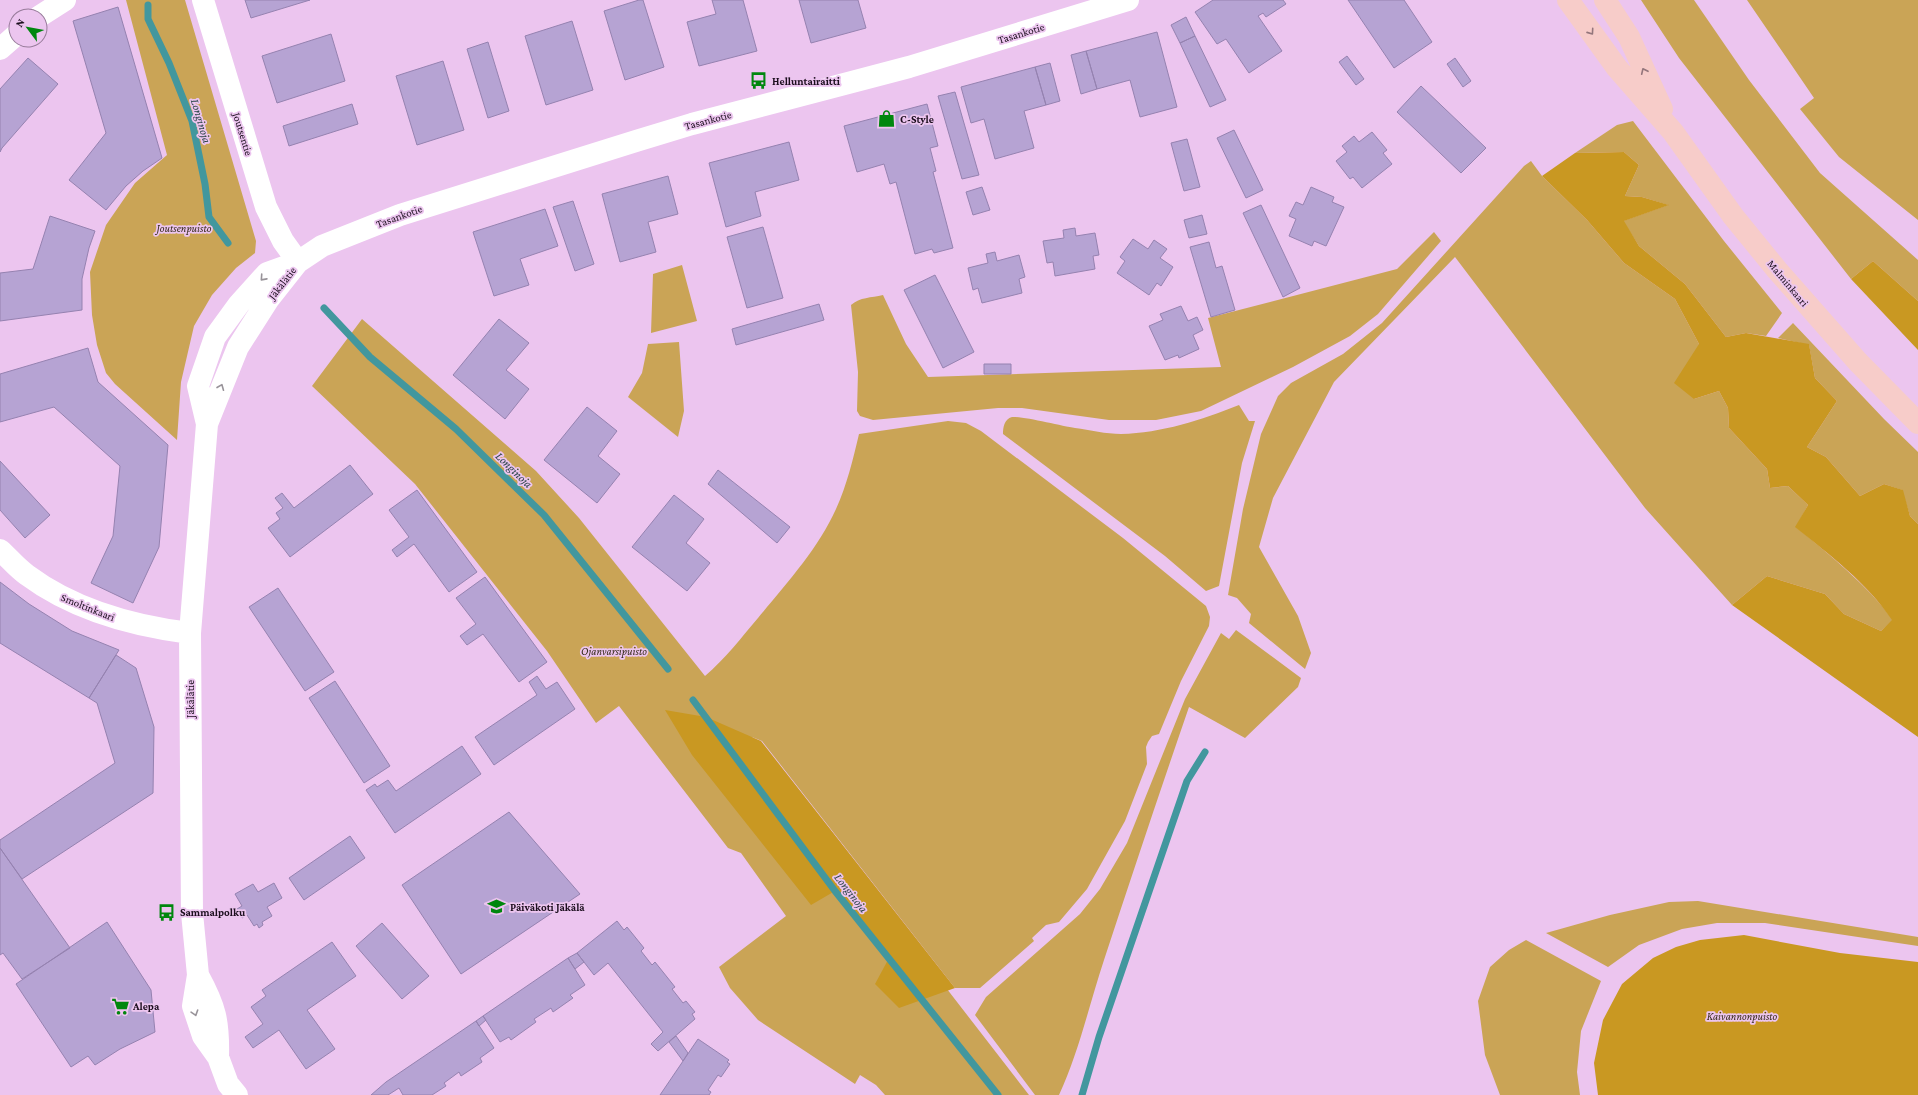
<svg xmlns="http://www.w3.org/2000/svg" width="1918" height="1095" viewBox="0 0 1918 1095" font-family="'Crimson Pro',serif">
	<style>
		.green { fill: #caa456 }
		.forest { fill: #c99822 }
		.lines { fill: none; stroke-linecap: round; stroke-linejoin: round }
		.stream { stroke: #42979e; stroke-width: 7 }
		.building { fill: #b6a3d3; stroke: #9582b0 }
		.minor { stroke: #fff; stroke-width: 22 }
		.major { stroke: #f7ccc9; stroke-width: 22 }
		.oneway { stroke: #94767c }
		.oneway2 { stroke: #989399 }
		.labels { text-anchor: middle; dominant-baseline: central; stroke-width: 3.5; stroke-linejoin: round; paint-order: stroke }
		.street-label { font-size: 11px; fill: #1b0e1d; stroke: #ecc5ef }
		.poi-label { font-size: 11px; font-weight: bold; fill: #1b0e1d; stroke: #ecc5ef; text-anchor: start }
		.park-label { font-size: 11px; font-style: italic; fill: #352b19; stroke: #ecc5ef }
		.water-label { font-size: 12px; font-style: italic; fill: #2a4548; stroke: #ecc5ef }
	</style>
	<rect width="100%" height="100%" fill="#ecc5ef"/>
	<path class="green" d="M 126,0 L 185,0 L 256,241 L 255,253 L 236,268 L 212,295 L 194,326 L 181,382 L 177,440 L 115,384 L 106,373 L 97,345 L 92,315 L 90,272 L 106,225 L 135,183 L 167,155 Z
		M 1641,0 L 1694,0 L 1749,80 L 1820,173 L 1918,260 L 1918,301 L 1873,261 L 1851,279 L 1679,58 Z
		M 1747,0 L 1918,0 L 1918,220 L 1839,157 L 1800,109 L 1814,98 Z
		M 1633,121 L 1724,241 L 1782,313 L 1766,336 L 1746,333 L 1726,337 L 1685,284 L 1639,246 L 1623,221 L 1668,205 L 1642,197 L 1625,196 L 1639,165 L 1624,152 L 1575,153 L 1617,125 Z
		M 1531,161 L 1542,176 L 1587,220 L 1624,263 L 1675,299 L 1699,344 L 1694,399 L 1719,391 L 1728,408 L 1729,428 L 1767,469 L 1770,488 L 1788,486 L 1808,505 L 1796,527 C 1831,556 1866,584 1893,620 L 1881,631 L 1844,614 L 1825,594 L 1767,576 L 1732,605 L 1645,508 L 1455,257 L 1334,382 L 1273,498 L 1259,547 L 1298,616 L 1311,653 L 1305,669 L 1249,623 L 1251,614 L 1237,598 L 1228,595 L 1243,509 L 1261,434 L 1278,396 L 1291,383 L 1343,354 L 1382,323 L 1524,166 Z
		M 1434,232 L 1441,241 L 1378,314 L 1350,336 L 1293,367 L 1201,411 L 1156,420 L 1109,420 L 1022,408 L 998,408 L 873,420 L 860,416 L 857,411 L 858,372 L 851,305 C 860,297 871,298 883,295 L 906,344 L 928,377 L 1221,367 L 1208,318 L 1397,269 Z
		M 682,265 L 697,321 L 651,333 L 653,274 Z
		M 362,319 L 536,471 L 579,518 L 705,676 C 725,659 741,638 758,618 C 786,584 818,549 836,509 C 847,485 853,459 859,434 L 948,421 L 966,423 L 981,431 L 1123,538 L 1206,606 L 1210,617 L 1209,626 L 1181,681 L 1159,734 L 1152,736 L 1148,742 L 1146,747 L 1147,764 L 1125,821 L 1087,889 L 1059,922 L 1046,925 L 1032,938 L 1034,941 L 980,988 L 955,988 L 762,741 L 752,737 L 1029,1095 L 885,1095 L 876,1085 L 860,1075 L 855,1084 L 758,1020 L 730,988 L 719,967 L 786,916 L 741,853 L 728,848 L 619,706 L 596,723 L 547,651 L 415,484 L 312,386 Z
		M 1793,323 L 1884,419 L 1918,452 L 1918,524 L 1910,516 L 1902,490 L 1884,484 L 1860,496 L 1826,457 L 1807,447 L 1837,401 L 1815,378 L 1809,345 L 1778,338 Z
		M 679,342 L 684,411 L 678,437 L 628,397 L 642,373 L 648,344 Z
		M 1239,405 L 1249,421 L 1255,421 L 1242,463 L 1219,586 L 1206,591 L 1165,556 L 1003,434 C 1003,428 1004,419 1012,417 C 1022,416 1062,426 1075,428 C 1090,430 1106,434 1121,434 C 1162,433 1201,420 1239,405 Z
		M 1236,630 L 1301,678 L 1298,687 L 1245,738 L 1189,707 C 1160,791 1132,875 1104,960 C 1089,1005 1079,1052 1059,1095 L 1035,1095 L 975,1015 L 986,997 L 1080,914 L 1100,889 L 1127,843 L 1185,699 L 1221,633 L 1229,639 Z
		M 1698,901 L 1918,937 L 1918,946 L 1765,923 L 1717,923 L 1682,929 L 1639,945 L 1608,967 L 1546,933 L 1610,915 L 1669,902 Z
		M 1526,940 L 1601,981 L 1581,1031 L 1577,1072 L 1580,1095 L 1500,1095 L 1485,1055 L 1478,1001 L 1490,967 L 1509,950 Z"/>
	<path class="forest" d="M 1624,152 L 1639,165 L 1625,196 L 1642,197 L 1669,205 L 1624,221 L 1639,246 L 1685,284 L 1726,337 L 1746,333 L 1809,344 L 1815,378 L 1837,401 L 1807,447 L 1826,457 L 1860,496 L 1884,484 L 1903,490 L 1910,516 L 1918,524 L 1918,737 L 1732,605 L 1767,576 L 1825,594 L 1844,614 L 1881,631 L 1892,620 C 1867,583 1830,555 1795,527 L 1808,505 L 1788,486 L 1770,488 L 1767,469 L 1729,428 L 1728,408 L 1719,391 L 1694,399 L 1674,383 L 1699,344 L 1675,299 L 1624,263 L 1587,220 L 1542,176 L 1575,153 Z
		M 1873,261 L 1918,301 L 1918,350 L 1851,279 Z
		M 665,710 L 706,717 L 761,741 L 955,988 L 899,1008 L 875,984 L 889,958 L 835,891 L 811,905 L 692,755 Z
		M 1744,935 L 1840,953 L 1918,962 L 1918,1095 L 1598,1095 L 1594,1063 L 1603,1020 L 1622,984 L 1653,958 L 1676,947 L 1700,940 Z"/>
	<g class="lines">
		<path class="stream" d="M 148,5 L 148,19 L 169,63 L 192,121 L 205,184 L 209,217 L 228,243
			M 324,308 L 370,357 L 456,429 L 544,515 L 668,669
			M 693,700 L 835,891 L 998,1095
			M 1082,1095 L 1099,1037 L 1187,781 L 1205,752"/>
	</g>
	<path class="building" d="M 245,0 L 310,0 L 251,18 Z
		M 639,0 L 643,0 L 664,67 L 625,80 L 604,11 Z
		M 712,0 L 743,0 L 757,51 L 699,66 L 687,22 L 716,14 Z
		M 799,0 L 858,0 L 866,28 L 811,43 Z
		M 1213,0 L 1283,0 L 1286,4 L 1266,17 L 1263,13 L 1258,16 L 1282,51 L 1249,73 L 1226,39 L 1217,44 L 1195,12 Z
		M 1348,0 L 1404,0 L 1432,42 L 1394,68 Z
		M 118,7 L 162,158 L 143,171 L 126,186 L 106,210 L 69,180 L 106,133 L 73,21 Z
		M 1186,17 L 1195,36 L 1180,43 L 1171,25 Z
		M 572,21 L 593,90 L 546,105 L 525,36 Z
		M 1157,32 L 1177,107 L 1140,117 L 1130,80 L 1097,89 L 1086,51 Z
		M 331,34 L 345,81 L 277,103 L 262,56 Z
		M 1195,36 L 1226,100 L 1210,107 L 1180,43 Z
		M 488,42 L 509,111 L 488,118 L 467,49 Z
		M 1086,51 L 1097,89 L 1081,94 L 1071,55 Z
		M 1347,56 L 1364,79 L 1356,85 L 1339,62 Z
		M 28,58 L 58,84 L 2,148 L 0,152 L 0,89 Z
		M 1455,58 L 1471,81 L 1463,87 L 1447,64 Z
		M 443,61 L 464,130 L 417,145 L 396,76 Z
		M 1050,63 L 1060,101 L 1046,105 L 1035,67 Z
		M 1035,67 L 1046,105 L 1024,111 L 1034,148 L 995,159 L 984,119 L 971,123 L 961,87 Z
		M 1421,86 L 1486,148 L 1461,173 L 1397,112 Z
		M 955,92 L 979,175 L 962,179 L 938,96 Z
		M 352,104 L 358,124 L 289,146 L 283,126 Z
		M 927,104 L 938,146 L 930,148 L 936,171 L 933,172 L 953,248 L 934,253 L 932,249 L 915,254 L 896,182 L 890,184 L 884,164 L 857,172 L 844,126 Z
		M 1234,130 L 1263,190 L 1246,198 L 1217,138 Z
		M 1372,132 L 1387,150 L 1383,153 L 1392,164 L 1362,188 L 1353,177 L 1350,179 L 1336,161 L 1347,152 L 1342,146 L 1354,136 L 1359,142 Z
		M 1187,139 L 1200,187 L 1184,191 L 1171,143 Z
		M 789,142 L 799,180 L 755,192 L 761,216 L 726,227 L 709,163 Z
		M 668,176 L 678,214 L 648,222 L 656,252 L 620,262 L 602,194 Z
		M 982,187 L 990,210 L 973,215 L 966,192 Z
		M 1311,187 L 1334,197 L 1332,202 L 1344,207 L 1326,246 L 1314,241 L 1312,246 L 1289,236 L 1296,219 L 1289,216 L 1296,202 L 1303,205 Z
		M 573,201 L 594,264 L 575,271 L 553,207 Z
		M 1261,205 L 1300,288 L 1283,297 L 1243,213 Z
		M 545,209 L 558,246 L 520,259 L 529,285 L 494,296 L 473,232 Z
		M 1202,215 L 1207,234 L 1189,238 L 1184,220 Z
		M 50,216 L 95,231 L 89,248 L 82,279 L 82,310 L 0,321 L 0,273 L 33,269 Z
		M 763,227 L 783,298 L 747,308 L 727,237 Z
		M 1075,228 L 1076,236 L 1095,233 L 1099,255 L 1093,256 L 1095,269 L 1055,276 L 1053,262 L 1047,263 L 1043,241 L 1064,238 L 1063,230 Z
		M 1133,239 L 1148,249 L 1154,240 L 1167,249 L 1160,258 L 1173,267 L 1161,286 L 1157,283 L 1149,295 L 1117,273 L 1125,261 L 1120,257 Z
		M 1209,242 L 1216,268 L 1222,266 L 1235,310 L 1211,317 L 1190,247 Z
		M 995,252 L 997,261 L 1019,255 L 1025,277 L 1019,279 L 1022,293 L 982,303 L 978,288 L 973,290 L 968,268 L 988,263 L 986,254 Z
		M 935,275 L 974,352 L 943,368 L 904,290 Z
		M 819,304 L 824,320 L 736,345 L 732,329 Z
		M 1181,306 L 1188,321 L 1197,317 L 1203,330 L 1193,335 L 1199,349 L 1179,358 L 1178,355 L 1165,360 L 1149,326 L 1163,320 L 1160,314 Z
		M 499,319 L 529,343 L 506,370 L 529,389 L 505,419 L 453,375 Z
		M 88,348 L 98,382 L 168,445 L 159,547 L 133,603 L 91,583 L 113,536 L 120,466 L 54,407 L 0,422 L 0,374 Z
		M 984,364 L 1011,364 L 1011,374 L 984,374 Z
		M 587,407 L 617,431 L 598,456 L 620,474 L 597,503 L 544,460 Z
		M 0,461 L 50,515 L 25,538 L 0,510 Z
		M 350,465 L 373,494 L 290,557 L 268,528 L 280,519 L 276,513 L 283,508 L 275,498 L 282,493 L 294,508 Z
		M 718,470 L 790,527 L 777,543 L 708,484 Z
		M 417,490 L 477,572 L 449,592 L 414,544 L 397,557 L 392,550 L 409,537 L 389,510 Z
		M 674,495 L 704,519 L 686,543 L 710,563 L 687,591 L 632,547 Z
		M 485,577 L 547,662 L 519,682 L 483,634 L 467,645 L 460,636 L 476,624 L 456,598 Z
		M 0,582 L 29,604 L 72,631 L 119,650 L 89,698 L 0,643 Z
		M 278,588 L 334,672 L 305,691 L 249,607 Z
		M 116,655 L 136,668 L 154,727 L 153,793 L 22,879 L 0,848 L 0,840 L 115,763 L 97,703 L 89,698 Z
		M 537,676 L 546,689 L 557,682 L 575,709 L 494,765 L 475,737 L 537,695 L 529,682 Z
		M 335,681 L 390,766 L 364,783 L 309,698 Z
		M 462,746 L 481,774 L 395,833 L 366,790 L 375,784 L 377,787 L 388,780 L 396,791 Z
		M 509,812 L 580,894 L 461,974 L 402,885 Z
		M 350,836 L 365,858 L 304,900 L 289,878 Z
		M 0,848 L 70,948 L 22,979 L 3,953 L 0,955 Z
		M 274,883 L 282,898 L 267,907 L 272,916 L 262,922 L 263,925 L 259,928 L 257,924 L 254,926 L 247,915 L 242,918 L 237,909 L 242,906 L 235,894 L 253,884 L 258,892 Z
		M 617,921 L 624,930 L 627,927 L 644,948 L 641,951 L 652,965 L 655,962 L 675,987 L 672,989 L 683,1003 L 686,1001 L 695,1012 L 692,1014 L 695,1019 L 658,1051 L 651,1044 L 663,1032 L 608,963 L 594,975 L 577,953 Z
		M 107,922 L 151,990 L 155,1032 L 120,1049 L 95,1065 L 88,1056 L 71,1067 L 16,984 Z
		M 382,923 L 429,976 L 402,999 L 356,946 Z
		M 332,942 L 356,976 L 307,1010 L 335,1049 L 306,1069 L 279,1030 L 253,1048 L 245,1037 L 263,1024 L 251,1007 L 266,996 L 262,990 Z
		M 577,953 L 584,962 L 575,969 L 568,958 Z
		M 568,958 L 585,985 L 570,995 L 573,998 L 553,1012 L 551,1008 L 534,1019 L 536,1022 L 511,1040 L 509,1037 L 500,1042 L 483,1016 Z
		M 483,1016 L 486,1020 L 479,1026 L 476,1021 Z
		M 476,1021 L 494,1048 L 480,1058 L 482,1062 L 461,1076 L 459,1072 L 444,1083 L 446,1086 L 432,1095 L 403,1095 L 399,1088 L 388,1095 L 371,1095 L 386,1082 Z
		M 676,1036 L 688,1053 L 683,1061 L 669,1042 Z
		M 698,1039 L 729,1060 L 727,1062 L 730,1064 L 721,1077 L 718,1075 L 708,1090 L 711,1092 L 709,1095 L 660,1095 Z"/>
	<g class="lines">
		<path class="minor" d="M 203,0 L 266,207 L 283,241 L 298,262
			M 40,16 L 65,0
			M 0,49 L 16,35
			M 207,424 L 198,386 L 215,337 L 239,304 L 267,273 L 298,262 L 322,246 L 400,215 L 636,141 L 692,124 L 909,67 L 1128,0
			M 0,550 C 9,558 17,568 27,575 C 74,610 133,626 190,633
			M 198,975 C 215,1006 219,1021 218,1057
			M 237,1095 L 228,1084 L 218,1057 L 203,1036 L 193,1006 L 198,975 L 192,913 L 190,633 L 207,424 L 238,347 L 268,300 L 298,262"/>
		<path class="major" d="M 1568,0 L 1617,68 L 1673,132 L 1733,216 L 1777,270 L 1858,362 L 1918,423
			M 1605,0 L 1629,37 L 1662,109"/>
	</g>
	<defs><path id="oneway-chevron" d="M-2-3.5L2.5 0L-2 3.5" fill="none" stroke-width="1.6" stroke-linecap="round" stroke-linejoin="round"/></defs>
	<g class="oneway">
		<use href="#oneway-chevron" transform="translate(1591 32) rotate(55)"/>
		<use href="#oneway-chevron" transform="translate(1644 71) rotate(-115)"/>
	</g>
	<g class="oneway2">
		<use href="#oneway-chevron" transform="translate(263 278) rotate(132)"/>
		<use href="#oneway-chevron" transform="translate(221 387) rotate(-68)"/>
		<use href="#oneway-chevron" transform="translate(195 1013) rotate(72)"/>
	</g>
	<defs>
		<symbol id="bus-bare" viewBox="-9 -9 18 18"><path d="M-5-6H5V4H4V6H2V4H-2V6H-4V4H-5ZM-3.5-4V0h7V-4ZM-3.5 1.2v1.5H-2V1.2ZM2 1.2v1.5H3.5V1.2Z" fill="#00870e" stroke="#ecc5ef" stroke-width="2.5" paint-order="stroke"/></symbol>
		<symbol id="shop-bare" viewBox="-9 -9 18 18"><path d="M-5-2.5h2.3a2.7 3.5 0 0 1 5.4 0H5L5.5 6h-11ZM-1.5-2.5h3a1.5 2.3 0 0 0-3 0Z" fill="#00870e" stroke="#ecc5ef" stroke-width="2.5" paint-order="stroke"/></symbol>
		<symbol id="school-bare" viewBox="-9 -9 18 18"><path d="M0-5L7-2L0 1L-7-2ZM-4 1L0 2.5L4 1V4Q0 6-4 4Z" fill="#00870e" stroke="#ecc5ef" stroke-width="2.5" paint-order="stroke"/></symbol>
		<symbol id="supermarket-bare" viewBox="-9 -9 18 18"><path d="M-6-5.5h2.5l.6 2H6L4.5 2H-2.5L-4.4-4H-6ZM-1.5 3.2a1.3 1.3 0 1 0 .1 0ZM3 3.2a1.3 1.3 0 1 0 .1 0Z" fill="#00870e" stroke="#ecc5ef" stroke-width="2.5" paint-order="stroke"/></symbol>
	</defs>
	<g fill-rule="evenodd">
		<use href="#bus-bare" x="746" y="68" width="25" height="25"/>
		<use href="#shop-bare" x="874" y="106" width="25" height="25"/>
		<use href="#school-bare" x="484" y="894" width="25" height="25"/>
		<use href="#bus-bare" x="154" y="900" width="25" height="25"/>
		<use href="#supermarket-bare" x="108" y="994" width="25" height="25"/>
	</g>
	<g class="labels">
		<g class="street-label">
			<text transform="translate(1021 33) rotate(-17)">Tasankotie</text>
			<text transform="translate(708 120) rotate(-15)">Tasankotie</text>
			<text transform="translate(243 134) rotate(73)">Joutsentie</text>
			<text transform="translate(399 216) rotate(-20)">Tasankotie</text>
			<text transform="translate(282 283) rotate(-52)">Jäkälätie</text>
			<text transform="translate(1788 283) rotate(50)">Malminkaari</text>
			<text transform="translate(88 607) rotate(22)">Smoltinkaari</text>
			<text transform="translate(190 699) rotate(-90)">Jäkälätie</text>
		</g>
		<g class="poi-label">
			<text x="772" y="81">Helluntairaitti</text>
			<text x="900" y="119">C-Style</text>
			<text x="510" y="907">Päiväkoti Jäkälä</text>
			<text x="180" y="912">Sammalpolku</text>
			<text x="133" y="1006">Alepa</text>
		</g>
		<g class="park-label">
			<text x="184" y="228">Joutsenpuisto</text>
			<text x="614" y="651">Ojanvarsipuisto</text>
			<text x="1742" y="1016">Kaivannonpuisto</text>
		</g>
		<g class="water-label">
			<text transform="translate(201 121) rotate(74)">Longinoja</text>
			<text transform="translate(514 470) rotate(44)">Longinoja</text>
			<text transform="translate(851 893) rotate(52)">Longinoja</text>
		</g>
	</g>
	<g transform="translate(28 28) rotate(302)"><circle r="19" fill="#ecc5ef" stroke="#987c9b"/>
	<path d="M0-3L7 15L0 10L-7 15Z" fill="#00870e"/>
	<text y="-6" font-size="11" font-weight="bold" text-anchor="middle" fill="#1b0e1d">N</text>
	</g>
</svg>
